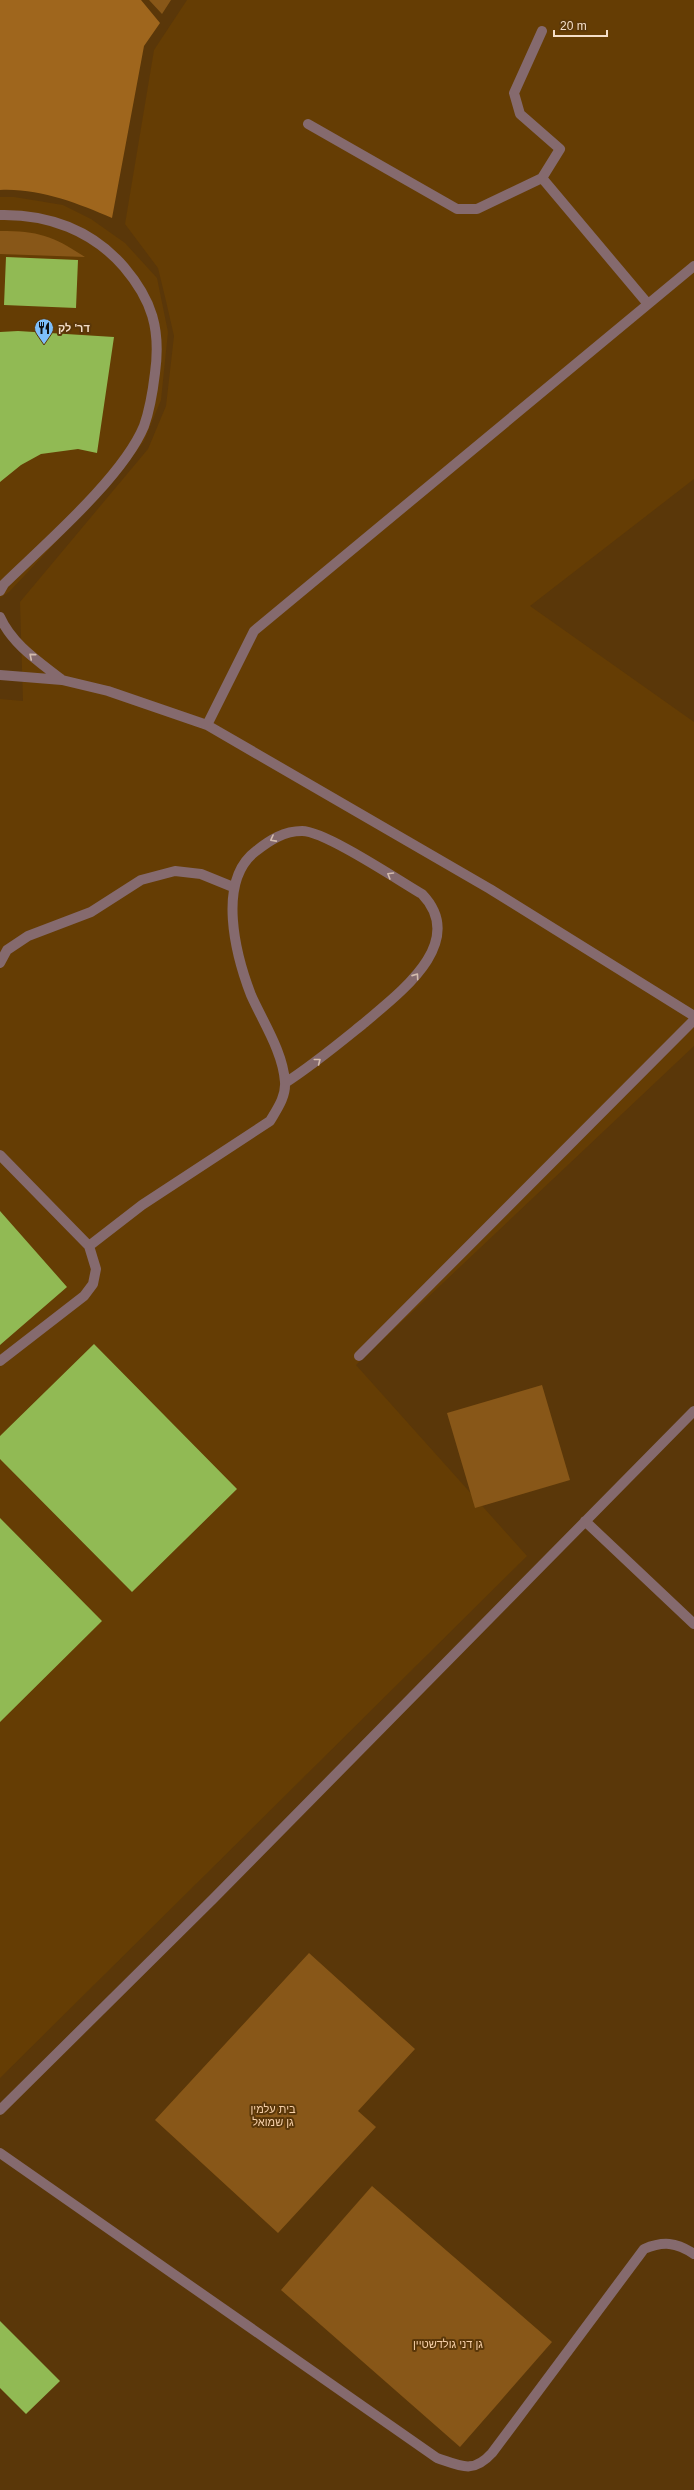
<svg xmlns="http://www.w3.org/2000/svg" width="694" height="2490" viewBox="0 0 694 2490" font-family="Helvetica,'Noto Sans Hebrew',sans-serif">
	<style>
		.built { fill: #653d04 }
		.green { fill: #885718 }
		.forest { fill: #9f661d }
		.building { fill: #91ba54 }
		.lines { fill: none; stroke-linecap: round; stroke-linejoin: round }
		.minor { stroke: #856a6e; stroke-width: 10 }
		.oneway { stroke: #d3bbad }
		.labels { text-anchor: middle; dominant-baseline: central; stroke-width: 4; stroke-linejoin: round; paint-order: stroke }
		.poi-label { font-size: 11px; font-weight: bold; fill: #f4dec8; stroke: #5a3709; text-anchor: start }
		.park-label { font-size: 11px; fill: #f8d1aa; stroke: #5a3709 }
	</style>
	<rect width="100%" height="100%" fill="#5a3709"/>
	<path class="built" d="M 187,0 L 694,0 L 694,479 L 530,606 L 694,722 L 694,1046 L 356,1365 L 527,1556 L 0,2078 L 0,699 L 23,701 L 20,602 L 148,449 L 166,406 L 174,336 L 166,301 L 158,268 L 125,224 L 154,50 Z
		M 0,197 L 14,197 L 63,205 L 91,219 L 125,243 L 157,278 L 168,332 L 161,400 L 144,441 L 118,476 L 9,592 L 0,598 Z"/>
	<path class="green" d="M 149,0 L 171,0 L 162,14 Z
		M 0,231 C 39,231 53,236 85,257 L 0,254 Z
		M 542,1385 L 570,1480 L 475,1508 L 447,1413 Z
		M 309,1953 L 415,2049 L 358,2111 L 376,2127 L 278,2233 L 155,2120 Z
		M 372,2186 L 552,2342 L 460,2447 L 281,2290 Z"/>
	<path class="forest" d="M 0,0 L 141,0 L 160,23 L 144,46 L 112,218 C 77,203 39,188 0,190 Z"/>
	<path class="building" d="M 6,257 L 78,260 L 76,308 L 4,305 Z
		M 18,331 L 114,337 L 97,453 L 78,449 L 41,454 L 21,465 L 0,482 L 0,332 Z
		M 0,1211 L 67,1287 L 0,1345 Z
		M 94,1344 L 237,1489 L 132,1592 L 0,1459 L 0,1436 Z
		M 0,1518 L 102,1621 L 0,1722 Z
		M 0,2321 L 60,2381 L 26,2414 L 0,2388 Z"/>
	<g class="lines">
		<path class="minor" d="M 542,31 L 514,93 L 520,114 L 560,149 L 542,178 L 648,304
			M 308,124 L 457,209 L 477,209 L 542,178
			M 0,215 C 48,214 92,230 124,267 C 152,300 161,329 155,373 C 153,390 150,409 144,426 C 123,477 45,544 4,584 L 0,591
			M 0,617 C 12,644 38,661 61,679
			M 0,675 L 62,680 L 108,691 L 207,725 L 490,889 L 694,1016
			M 207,725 L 254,631 L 694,266
			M 0,963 L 7,950 L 28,936 L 91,912 L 141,880 L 175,871 L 201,874 L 233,887
			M 0,1155 L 89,1246 L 96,1269 L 93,1284 L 84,1296 L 0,1361
			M 89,1246 L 142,1205 L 270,1121 C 277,1109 286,1097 285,1082 C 283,1052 263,1022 251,995 C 236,956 216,881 256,851 C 270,840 284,831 302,831 C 325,831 398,880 422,894 C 469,943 398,994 363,1024 C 337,1045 313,1065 285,1083
			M 359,1356 L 694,1020
			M 585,1521 L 694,1624
			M 0,2110 L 213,1899 L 694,1411
			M 0,2153 L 437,2458 C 461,2466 473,2474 492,2453 L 644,2249 C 663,2241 676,2242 694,2254"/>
	</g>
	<defs><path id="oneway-chevron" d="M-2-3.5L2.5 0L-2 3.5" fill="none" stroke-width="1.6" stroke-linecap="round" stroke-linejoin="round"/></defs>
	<g class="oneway">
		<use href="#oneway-chevron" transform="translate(32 656) rotate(-140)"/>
		<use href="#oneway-chevron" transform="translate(273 839) rotate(152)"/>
		<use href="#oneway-chevron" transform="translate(390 875) rotate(-149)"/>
		<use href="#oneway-chevron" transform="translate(416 976) rotate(-55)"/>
		<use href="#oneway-chevron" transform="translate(318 1061) rotate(-38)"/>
	</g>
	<defs>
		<symbol id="restaurant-pin" viewBox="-11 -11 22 30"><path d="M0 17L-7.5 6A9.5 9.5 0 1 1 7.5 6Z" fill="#7dbef9" stroke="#5a3709"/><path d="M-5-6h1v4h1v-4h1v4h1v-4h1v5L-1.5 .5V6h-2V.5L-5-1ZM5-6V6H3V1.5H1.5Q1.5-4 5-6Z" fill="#111"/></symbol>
	</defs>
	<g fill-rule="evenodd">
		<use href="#restaurant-pin" x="33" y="317" width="22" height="30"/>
	</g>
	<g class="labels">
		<g class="poi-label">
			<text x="58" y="328">דר' לק</text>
		</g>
		<g class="park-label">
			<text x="273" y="2109">בית עלמין<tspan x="273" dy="13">גן שמואל</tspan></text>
			<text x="448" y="2344">גן דני גולדשטיין</text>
		</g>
	</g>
	<path d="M554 30v6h53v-6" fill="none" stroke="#f4dec8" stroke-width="2"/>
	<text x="560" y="30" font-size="12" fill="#f4dec8" stroke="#5a3709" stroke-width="3" paint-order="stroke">20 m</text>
</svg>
